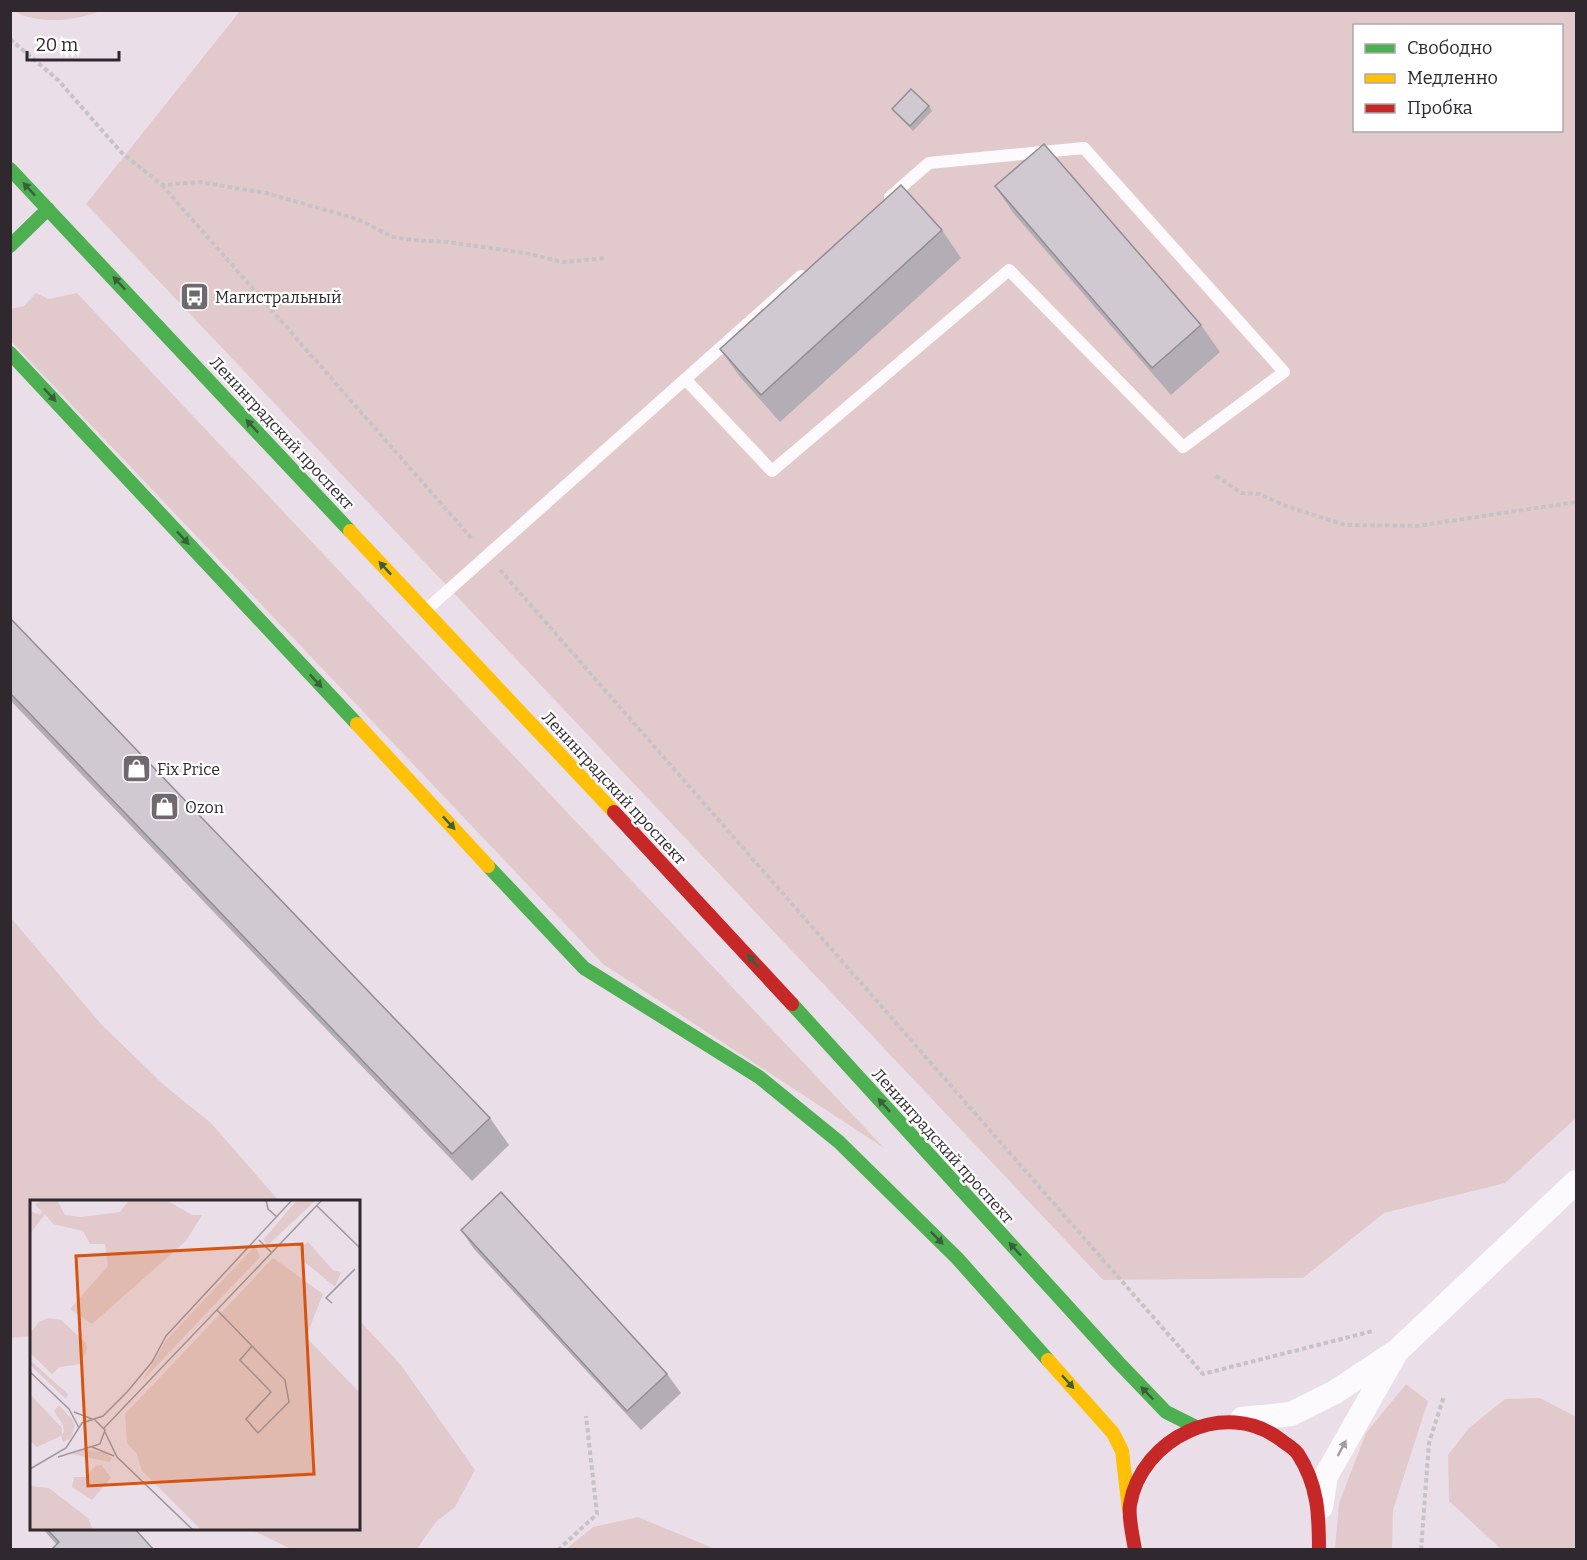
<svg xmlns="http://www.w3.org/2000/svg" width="1587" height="1560" viewBox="0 0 1587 1560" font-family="Bitter,serif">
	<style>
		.green { fill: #e2cacc; fill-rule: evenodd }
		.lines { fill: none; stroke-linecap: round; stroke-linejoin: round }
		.path { stroke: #c6c3c6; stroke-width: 4; stroke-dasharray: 4.5 3; stroke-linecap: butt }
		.lane { stroke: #fcfafc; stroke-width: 12 }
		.street { stroke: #fcfafc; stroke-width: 24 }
		.fast { stroke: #4caf50; stroke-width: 14 }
		.slow { stroke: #ffc107; stroke-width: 14 }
		.jam { stroke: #c62828; stroke-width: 14 }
		.wall { fill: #b3adb5 }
		.building { fill: #d0c9d2; stroke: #928d93; stroke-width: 1.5 }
		.oneway { fill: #3b5e3c }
		.oneway2 { fill: #a09c9f }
		.labels { text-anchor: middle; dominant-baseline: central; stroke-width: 4.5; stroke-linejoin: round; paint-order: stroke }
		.poi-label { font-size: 16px; fill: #2f282e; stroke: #fff; text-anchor: start }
		.street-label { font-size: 16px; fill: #2f282e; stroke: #fff }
		.inset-road { fill: none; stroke: #9f969e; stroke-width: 1.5 }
		.view { fill: #d6540f; fill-opacity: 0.15; stroke: #d6540f; stroke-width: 3 }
		.inset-edge { fill: none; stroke: #2f282e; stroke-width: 3 }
	</style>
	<rect width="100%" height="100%" fill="#eadfe8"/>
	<path class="green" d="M 14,11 L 100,11 C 76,21 38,25 14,11 Z
		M 240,11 L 1576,11 L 1576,1118 L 1505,1183 L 1384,1213 L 1303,1278 L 1103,1280 L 86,204 ZM 1354,26 L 1562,26 L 1562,130 L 1354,130 Z
		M 36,293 L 49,299 L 77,293 L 884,1148 L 603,964 L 11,341 L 10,309 L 24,306 Z
		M 11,918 L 101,1024 L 165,1086 L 211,1123 L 279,1201 L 32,1202 L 31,1336 L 11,1338 Z
		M 359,1320 L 401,1365 L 475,1470 L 455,1507 L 436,1522 L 417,1549 L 291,1549 L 250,1529 L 358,1528 Z
		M 1406,1384 L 1428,1401 L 1393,1510 L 1392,1549 L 1335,1550 L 1339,1503 L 1366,1433 Z
		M 1540,1398 L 1576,1417 L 1576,1549 L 1501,1549 L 1449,1501 L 1448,1455 L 1469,1428 L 1505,1399 Z
		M 638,1517 L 715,1549 L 566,1549 L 593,1527 Z"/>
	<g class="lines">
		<path class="path" d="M 10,39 L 58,80 L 121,152 L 162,185 L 199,182 L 266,193 L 357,219 L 393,237 L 412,240 L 447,242 L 525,253 L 563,262 L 606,258
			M 162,185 L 473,540
			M 1216,476 L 1241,493 L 1260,494 L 1283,505 L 1345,525 L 1417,526 L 1576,502
			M 500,570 L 1203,1374 L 1373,1331
			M 558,1550 L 597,1514 L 586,1416
			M 1421,1550 L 1429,1443 L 1444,1396"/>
		<path class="lane" d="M 685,379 L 772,471 L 1009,270 L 1183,447 L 1284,372 L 1084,148 L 929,163 L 890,197
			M 426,610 L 801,276"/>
		<path class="street" d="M 1242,1419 L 1291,1414 L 1335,1392 L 1397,1351 L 1576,1182
			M 1321,1507 L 1326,1476 L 1394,1356"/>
		<path class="fast" d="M 10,169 L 350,531
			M 10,246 L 48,209
			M 10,353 L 357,724
			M 488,866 L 584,968 L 759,1077 L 839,1142 L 957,1258 L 1048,1360
			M 792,1004 L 1118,1362 L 1166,1412 L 1194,1426"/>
		<path class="slow" d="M 350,531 L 614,812
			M 357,724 L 488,866
			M 1048,1360 L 1113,1433 L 1122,1451 L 1129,1510"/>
		<path class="jam" d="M 614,812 L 792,1004
			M 1135,1550 C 1133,1536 1128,1518 1130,1505 C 1141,1438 1225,1397 1281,1440 C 1286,1444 1294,1448 1298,1454 C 1318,1485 1319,1515 1319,1550"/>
	</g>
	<path class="wall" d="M 929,106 L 932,111 L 913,131 L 896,114 L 892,109 Z
		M 995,186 L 1201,325 L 1220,352 L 1171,395 L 1014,214 Z
		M 942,230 L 961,258 L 780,422 L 740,377 L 720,349 Z
		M 10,618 L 490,1118 L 509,1145 L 472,1181 L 10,700 Z
		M 461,1230 L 667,1374 L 681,1393 L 641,1430 L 474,1249 Z
		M 42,1528 L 134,1528 L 56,1544 Z"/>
	<path class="building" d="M 911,89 L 929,106 L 910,126 L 892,109 Z
		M 1044,144 L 1201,325 L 1152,368 L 995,186 Z
		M 901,185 L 942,230 L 761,395 L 720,349 Z
		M 10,618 L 490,1118 L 452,1154 L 10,693 Z
		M 501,1192 L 667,1374 L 627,1411 L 461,1230 Z
		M 46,1528 L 134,1528 L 154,1550 L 51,1550 L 59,1542 Z"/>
	<defs><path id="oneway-solid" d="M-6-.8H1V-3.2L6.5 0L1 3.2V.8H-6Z" transform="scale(1.5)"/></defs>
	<g class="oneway">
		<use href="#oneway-solid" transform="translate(29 189) rotate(-133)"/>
		<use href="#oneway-solid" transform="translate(119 283) rotate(-133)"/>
		<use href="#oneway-solid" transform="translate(50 395) rotate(47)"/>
		<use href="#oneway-solid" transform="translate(252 426) rotate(-133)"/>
		<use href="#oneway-solid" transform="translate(183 538) rotate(47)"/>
		<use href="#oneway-solid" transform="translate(385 568) rotate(-133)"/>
		<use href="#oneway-solid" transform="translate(316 681) rotate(47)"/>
		<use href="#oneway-solid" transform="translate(449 823) rotate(47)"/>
		<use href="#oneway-solid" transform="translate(753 961) rotate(-132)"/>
		<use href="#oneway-solid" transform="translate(884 1105) rotate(-132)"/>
		<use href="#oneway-solid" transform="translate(937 1238) rotate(46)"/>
		<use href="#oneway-solid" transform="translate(1015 1249) rotate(-132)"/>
		<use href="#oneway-solid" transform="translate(1068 1382) rotate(48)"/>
		<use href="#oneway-solid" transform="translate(1147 1393) rotate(-134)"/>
	</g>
	<use class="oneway2" href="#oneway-solid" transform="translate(1342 1448) rotate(-62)"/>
	<defs>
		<symbol id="bus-square" viewBox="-11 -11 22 22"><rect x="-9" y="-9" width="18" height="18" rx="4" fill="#70686f" stroke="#fff"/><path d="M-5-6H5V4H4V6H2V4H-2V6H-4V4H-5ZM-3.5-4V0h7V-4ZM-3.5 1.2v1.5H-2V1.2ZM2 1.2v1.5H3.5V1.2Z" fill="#fff"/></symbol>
		<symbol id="shop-square" viewBox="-11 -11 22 22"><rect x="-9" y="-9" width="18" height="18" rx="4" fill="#70686f" stroke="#fff"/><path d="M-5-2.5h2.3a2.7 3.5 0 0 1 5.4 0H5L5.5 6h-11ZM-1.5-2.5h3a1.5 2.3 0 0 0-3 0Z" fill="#fff"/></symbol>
	</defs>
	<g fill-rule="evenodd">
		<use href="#bus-square" x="178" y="280" width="33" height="33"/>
		<use href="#shop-square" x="120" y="752" width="33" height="33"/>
		<use href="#shop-square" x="148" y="790" width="33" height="33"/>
	</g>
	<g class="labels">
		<g class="poi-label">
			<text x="215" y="297">Магистральный</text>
			<text x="157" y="769">Fix Price</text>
			<text x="185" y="807">Ozon</text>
		</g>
		<g class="street-label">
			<text transform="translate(282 433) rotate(47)">Ленинградский проспект</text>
			<text transform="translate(614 788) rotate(47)">Ленинградский проспект</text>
			<text transform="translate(943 1146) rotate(48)">Ленинградский проспект</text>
		</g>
	</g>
	<g transform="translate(30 1200)">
		<rect width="330" height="330" fill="#eadfe8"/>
		<path d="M 11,0 L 27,0 L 35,15 L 51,17 L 90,12 L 99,0 L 136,0 L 162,15 L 172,15 L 156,41 L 62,124 L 40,109 L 78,66 L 75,44 L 60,44 L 53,31 L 23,24 L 15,14 L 0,34 L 0,11 L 10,15 L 12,11 L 5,5 ZM 267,0 L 286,0 L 238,45 L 233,40 ZM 278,42 L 303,70 L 311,72 L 305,87 L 271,59 L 270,48 ZM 225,46 L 230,57 L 112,181 L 137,139 ZM 243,58 L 293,94 L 276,137 L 330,193 L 330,330 L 171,330 L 112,271 L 107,254 L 97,243 L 95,214 ZM 18,118 L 31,120 L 55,142 L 57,148 L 51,164 L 30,167 L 22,174 L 0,153 L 0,133 L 9,122 ZM 0,160 L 38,194 L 36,199 L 0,165 ZM 0,194 L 32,228 L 32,235 L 34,231 L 32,223 L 24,211 L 29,205 L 42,219 L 45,225 L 41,238 L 33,242 L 31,236 L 7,247 L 0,241 ZM 55,249 L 75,253 L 82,258 L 80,262 L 41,254 ZM 72,265 L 81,278 L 62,300 L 42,287 L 44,277 L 56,277 L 65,266 ZM 0,286 L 19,288 L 58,318 L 63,330 L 0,330 Z" fill="#e2cacc"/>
		<path class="inset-road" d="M 236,0 L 238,9 L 247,17M 287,6 L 330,48M 229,40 L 242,53M 302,103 L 296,98 L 325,69M 187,110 L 222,146 L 255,180 L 259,202 L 228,233 L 216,219 L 241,192 L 210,160 L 222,146M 0,172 L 39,209 L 49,228M 44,212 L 62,219M 74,228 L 292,0M 75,232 L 87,257 L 163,330M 62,247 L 84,256M 28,257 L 70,244 L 75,230 L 65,220M 0,269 L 36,248 L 52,223 L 73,216 L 97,192 L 122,162 L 136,136 L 262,0"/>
		<path class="view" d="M 272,44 L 284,274 L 58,286 L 46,56 Z"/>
		<rect width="330" height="330" class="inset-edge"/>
	</g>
	<rect width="1587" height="1560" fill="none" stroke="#2f282e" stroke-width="24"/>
	<rect x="1353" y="24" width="210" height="108" fill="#ffffff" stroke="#aca9ab" stroke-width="1.5"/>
	<rect x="1365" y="44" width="30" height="9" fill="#4caf50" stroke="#aca9ab" stroke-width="1.5"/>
	<text x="1407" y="54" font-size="18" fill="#2f282e">Свободно</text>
	<rect x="1365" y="74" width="30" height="9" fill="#ffc107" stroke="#aca9ab" stroke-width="1.5"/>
	<text x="1407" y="84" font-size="18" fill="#2f282e">Медленно</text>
	<rect x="1365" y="104" width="30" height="9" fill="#c62828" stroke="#aca9ab" stroke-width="1.5"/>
	<text x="1407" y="114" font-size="18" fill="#2f282e">Пробка</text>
	<path d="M27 51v9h92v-9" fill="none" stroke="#2f282e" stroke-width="3"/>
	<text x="36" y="51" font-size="18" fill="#2f282e" stroke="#ffffff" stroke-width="4.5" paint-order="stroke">20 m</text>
</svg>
